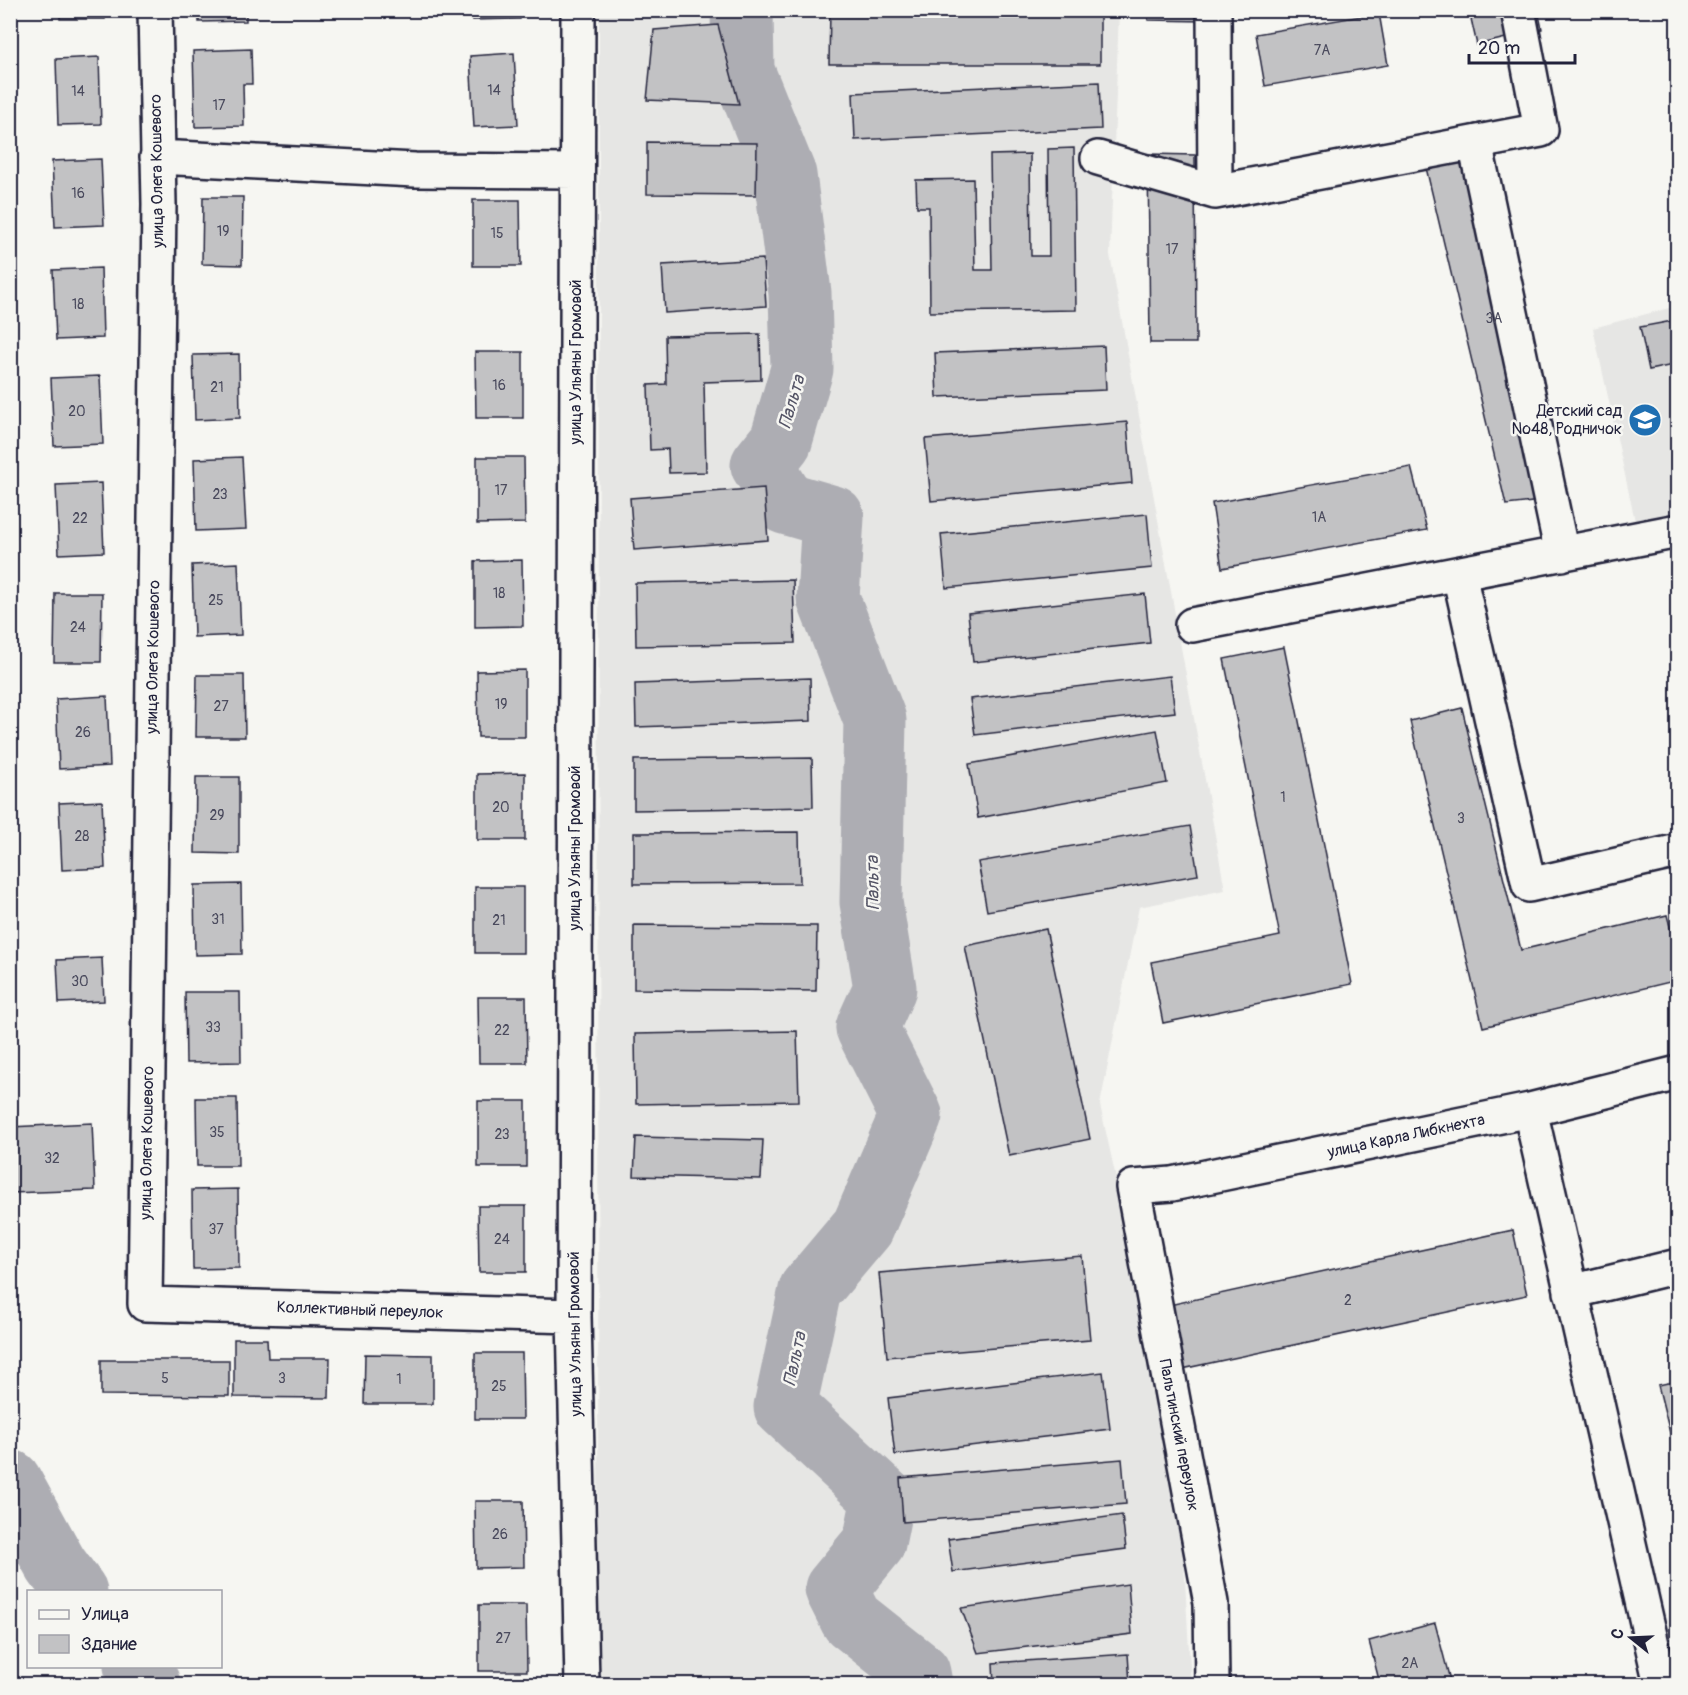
<svg xmlns="http://www.w3.org/2000/svg" width="1688" height="1695" viewBox="0 0 1688 1695" font-family="Pangolin,sans-serif">
	<style>
		.built { fill: #e6e6e4 }
		.lines { fill: none; stroke-linecap: round; stroke-linejoin: round }
		.river { stroke: #adadb3; stroke-width: 63 }
		.building { fill: #c2c2c4; stroke: #22223b; stroke-width: 1.5 }
		.minor-casing { stroke: #22223b; stroke-width: 38 }
		.minor { stroke: #f6f6f2; stroke-width: 33 }
		.labels { text-anchor: middle; dominant-baseline: central; stroke-width: 5; stroke-linejoin: round; paint-order: stroke }
		.number-label { font-size: 14px; fill: #4a4a5d }
		.street-label { font-size: 16px; fill: #22223b; stroke: #f6f6f2 }
		.poi-label { font-size: 16px; fill: #22223b; stroke: #f6f6f2; text-anchor: end }
		.water-label { font-size: 18px; font-style: italic; fill: #535365; stroke: #f6f6f2 }
	</style>
	<rect width="100%" height="100%" fill="#f6f6f2"/>
	<filter id="ink" filterUnits="userSpaceOnUse"><feTurbulence type="fractalNoise" baseFrequency=".0167" numOctaves="2"/><feDisplacementMap in="SourceGraphic" scale="12" xChannelSelector="R" yChannelSelector="G"/><feConvolveMatrix kernelMatrix="1 2 1 2 8 2 1 2 1" color-interpolation-filters="sRGB"/></filter>
	<g filter="url(#ink)">
		<path class="built" d="M 599,11 L 730,11 L 738,67 L 777,174 L 791,364 L 772,435 L 758,462 L 779,509 L 824,522 L 823,607 L 861,717 L 860,874 L 875,983 L 860,1027 L 896,1117 L 855,1215 L 799,1285 L 777,1420 L 862,1494 L 863,1518 L 828,1581 L 830,1608 L 896,1684 L 598,1684 Z
			M 750,11 L 1119,11 L 1110,255 L 1225,890 L 1139,907 L 1100,1105 L 1178,1460 L 1191,1684 L 938,1684 L 920,1651 L 859,1596 L 899,1536 L 891,1486 L 806,1399 L 825,1296 L 880,1235 L 922,1116 L 887,1016 L 894,953 L 881,897 L 889,716 L 836,599 L 838,508 L 789,498 L 771,463 L 782,450 L 806,372 L 805,292 L 790,174 L 751,69 Z
			M 1677,306 L 1677,511 L 1635,521 L 1593,328 Z"/>
		<g class="lines">
			<path class="river" d="M 742,10 L 743,71 L 785,175 L 800,293 L 802,369 L 781,441 L 762,465 L 785,503 L 833,517 L 828,598 L 875,720 L 871,902 L 885,988 L 867,1028 L 911,1115 L 863,1227 L 810,1290 L 785,1407 L 883,1498 L 874,1543 L 836,1589 L 851,1619 L 919,1673 L 921,1684
				M 10,1481 L 56,1565 L 76,1592
				M 135,1666 L 149,1684"/>
		</g>
		<path class="building" d="M 60,10 L 105,10 L 105,19 L 60,19 Z
			M 199,10 L 246,10 L 246,21 L 199,22 Z
			M 473,10 L 520,10 L 520,19 L 473,20 Z
			M 830,10 L 1100,10 L 1100,64 L 829,64 Z
			M 1148,10 L 1204,10 L 1204,21 L 1148,20 Z
			M 1469,10 L 1538,10 L 1542,29 L 1477,45 Z
			M 1379,13 L 1388,65 L 1265,86 L 1256,34 Z
			M 718,25 L 739,104 L 647,100 L 654,30 Z
			M 251,49 L 252,84 L 243,84 L 244,126 L 195,127 L 193,51 Z
			M 514,53 L 518,125 L 474,127 L 470,56 Z
			M 99,57 L 101,124 L 58,125 L 56,59 Z
			M 1099,82 L 1101,129 L 855,140 L 853,93 Z
			M 1484,122 L 1567,498 L 1506,505 L 1419,138 Z
			M 647,142 L 757,143 L 756,195 L 647,194 Z
			M 1074,148 L 1076,310 L 930,312 L 929,207 L 917,207 L 916,180 L 973,179 L 975,270 L 992,270 L 990,155 L 1030,154 L 1031,256 L 1049,256 L 1048,149 Z
			M 1148,154 L 1195,155 L 1196,343 L 1150,343 Z
			M 101,159 L 104,225 L 55,227 L 52,161 Z
			M 203,197 L 243,197 L 242,265 L 202,264 Z
			M 473,200 L 520,200 L 521,266 L 473,266 Z
			M 763,259 L 766,306 L 665,313 L 662,265 Z
			M 101,268 L 103,338 L 56,340 L 53,270 Z
			M 1678,320 L 1678,364 L 1649,370 L 1640,327 Z
			M 760,334 L 761,380 L 704,382 L 706,472 L 669,473 L 668,449 L 650,450 L 648,385 L 666,384 L 665,336 Z
			M 1104,346 L 1106,390 L 937,397 L 935,353 Z
			M 475,352 L 523,352 L 523,418 L 476,418 Z
			M 239,354 L 240,418 L 195,420 L 193,355 Z
			M 100,376 L 103,444 L 54,446 L 51,378 Z
			M 1127,422 L 1132,483 L 931,501 L 925,439 Z
			M 242,457 L 246,529 L 196,531 L 194,459 Z
			M 477,457 L 524,457 L 525,523 L 477,524 Z
			M 1411,467 L 1427,530 L 1222,568 L 1212,503 Z
			M 101,483 L 104,552 L 59,554 L 56,485 Z
			M 764,488 L 768,540 L 634,550 L 630,498 Z
			M 1147,514 L 1152,568 L 946,588 L 941,534 Z
			M 522,560 L 523,626 L 475,627 L 475,561 Z
			M 238,563 L 241,635 L 194,637 L 192,565 Z
			M 793,580 L 795,643 L 636,646 L 635,583 Z
			M 55,593 L 102,593 L 101,662 L 54,662 Z
			M 1145,594 L 1150,643 L 973,662 L 968,613 Z
			M 1284,647 L 1352,984 L 1163,1023 L 1151,962 L 1280,936 L 1224,659 Z
			M 525,670 L 525,737 L 478,737 L 477,671 Z
			M 197,675 L 244,675 L 245,737 L 196,737 Z
			M 1170,676 L 1175,712 L 975,735 L 970,699 Z
			M 810,678 L 811,721 L 636,727 L 635,684 Z
			M 107,696 L 110,766 L 59,769 L 56,699 Z
			M 1462,708 L 1521,950 L 1667,915 L 1678,957 L 1678,980 L 1483,1027 L 1410,721 Z
			M 1157,730 L 1167,783 L 978,818 L 969,764 Z
			M 812,758 L 813,807 L 634,810 L 634,760 Z
			M 525,773 L 525,840 L 477,840 L 477,774 Z
			M 196,777 L 239,777 L 239,854 L 195,853 Z
			M 102,801 L 105,868 L 62,870 L 59,803 Z
			M 1190,826 L 1198,875 L 987,911 L 978,862 Z
			M 799,832 L 800,883 L 634,884 L 634,833 Z
			M 241,884 L 242,954 L 195,955 L 194,885 Z
			M 475,887 L 523,887 L 523,953 L 475,953 Z
			M 634,925 L 817,926 L 816,991 L 634,989 Z
			M 1046,929 L 1090,1139 L 1009,1156 L 965,946 Z
			M 102,958 L 104,1001 L 59,1003 L 57,960 Z
			M 185,992 L 240,992 L 241,1062 L 186,1063 Z
			M 478,997 L 526,997 L 527,1063 L 479,1063 Z
			M 797,1031 L 799,1101 L 636,1104 L 635,1034 Z
			M 196,1098 L 237,1098 L 238,1166 L 197,1166 Z
			M 478,1101 L 526,1101 L 526,1167 L 478,1167 Z
			M 92,1123 L 95,1190 L 10,1193 L 10,1127 Z
			M 636,1137 L 763,1140 L 761,1179 L 634,1176 Z
			M 238,1189 L 239,1268 L 193,1269 L 192,1190 Z
			M 478,1206 L 526,1206 L 526,1272 L 479,1272 Z
			M 1513,1230 L 1527,1295 L 1182,1369 L 1169,1305 Z
			M 1082,1256 L 1090,1340 L 887,1357 L 879,1273 Z
			M 234,1339 L 267,1339 L 268,1358 L 330,1358 L 329,1398 L 234,1397 Z
			M 475,1353 L 522,1353 L 523,1419 L 475,1419 Z
			M 365,1354 L 433,1355 L 433,1404 L 364,1404 Z
			M 101,1360 L 229,1360 L 229,1396 L 101,1395 Z
			M 1103,1372 L 1110,1429 L 895,1455 L 888,1398 Z
			M 1678,1381 L 1678,1465 L 1658,1385 Z
			M 1122,1459 L 1126,1504 L 903,1522 L 900,1478 Z
			M 475,1501 L 523,1501 L 524,1567 L 476,1568 Z
			M 1122,1515 L 1126,1549 L 953,1572 L 948,1539 Z
			M 1128,1584 L 1132,1634 L 978,1653 L 961,1608 Z
			M 479,1605 L 526,1605 L 527,1671 L 479,1671 Z
			M 1435,1623 L 1451,1684 L 1380,1684 L 1369,1641 Z
			M 1128,1654 L 1130,1684 L 994,1684 L 993,1663 Z"/>
		<g class="lines">
			<defs>
				<path id="minor" d="M 155,10 L 159,204 L 145,1304 L 574,1316
					M 578,10 L 574,1316 L 582,1684
					M 1214,10 L 1215,192 L 1541,130 L 1518,10
					M 1475,143 L 1562,554
					M 157,157 L 415,170 L 577,171
					M 1098,158 L 1215,192
					M 1459,574 L 1529,885 L 1678,851
					M 1192,625 L 1678,531
					M 1530,1110 L 1661,1684
					M 1571,1292 L 1678,1266
					M 1212,1684 L 1211,1603 L 1133,1187 L 1172,1184 L 1530,1110 L 1678,1073"/>
			</defs>
			<use href="#minor" class="minor-casing"/>
			<use href="#minor" class="minor"/>
		</g>
	</g>
	<defs>
		<symbol id="school-disc" viewBox="-11 -11 22 22"><circle r="9.5" fill="#1f6fb2" stroke="#f6f6f2"/><path d="M0-5L7-2L0 1L-7-2ZM-4 1L0 2.5L4 1V4Q0 6-4 4Z" fill="#fff"/></symbol>
	</defs>
	<g fill-rule="evenodd">
		<use href="#school-disc" x="1626" y="401" width="38" height="38"/>
	</g>
	<g class="labels">
		<g class="number-label">
			<text x="1322" y="50">7А</text>
			<text x="494" y="90">14</text>
			<text x="78" y="91">14</text>
			<text x="219" y="105">17</text>
			<text x="78" y="193">16</text>
			<text x="223" y="231">19</text>
			<text x="497" y="233">15</text>
			<text x="1172" y="249">17</text>
			<text x="78" y="304">18</text>
			<text x="1494" y="318">3А</text>
			<text x="499" y="385">16</text>
			<text x="217" y="387">21</text>
			<text x="77" y="411">20</text>
			<text x="501" y="490">17</text>
			<text x="220" y="494">23</text>
			<text x="1319" y="517">1А</text>
			<text x="80" y="518">22</text>
			<text x="499" y="593">18</text>
			<text x="216" y="600">25</text>
			<text x="78" y="627">24</text>
			<text x="501" y="704">19</text>
			<text x="221" y="706">27</text>
			<text x="83" y="732">26</text>
			<text x="1283" y="797">1</text>
			<text x="501" y="807">20</text>
			<text x="217" y="815">29</text>
			<text x="1461" y="818">3</text>
			<text x="82" y="836">28</text>
			<text x="218" y="919">31</text>
			<text x="499" y="920">21</text>
			<text x="80" y="981">30</text>
			<text x="213" y="1027">33</text>
			<text x="502" y="1030">22</text>
			<text x="217" y="1132">35</text>
			<text x="502" y="1134">23</text>
			<text x="52" y="1158">32</text>
			<text x="216" y="1229">37</text>
			<text x="502" y="1239">24</text>
			<text x="1348" y="1300">2</text>
			<text x="165" y="1378">5</text>
			<text x="282" y="1378">3</text>
			<text x="399" y="1379">1</text>
			<text x="499" y="1386">25</text>
			<text x="500" y="1534">26</text>
			<text x="503" y="1638">27</text>
			<text x="1410" y="1663">2А</text>
		</g>
		<g class="street-label">
			<text transform="translate(157 171) rotate(-91)">улица Олега Кошевого</text>
			<text transform="translate(576 362) rotate(-90)">улица Ульяны Громовой</text>
			<text transform="translate(153 657) rotate(-89)">улица Олега Кошевого</text>
			<text transform="translate(575 848) rotate(-90)">улица Ульяны Громовой</text>
			<text transform="translate(1406 1136) rotate(-12)">улица Карла Либкнехта</text>
			<text transform="translate(147 1143) rotate(-89)">улица Олега Кошевого</text>
			<text transform="translate(360 1310) rotate(2)">Коллективный переулок</text>
			<text transform="translate(575 1334) rotate(-91)">улица Ульяны Громовой</text>
			<text transform="translate(1179 1435) rotate(79)">Пальтинский переулок</text>
		</g>
		<g class="poi-label">
			<text x="1622" y="411">Детский сад<tspan x="1622" dy="18">№48, Родничок</tspan></text>
		</g>
		<g class="water-label">
			<text transform="translate(792 402) rotate(-74)">Пальта</text>
			<text transform="translate(873 883) rotate(-91)">Пальта</text>
			<text transform="translate(795 1359) rotate(-78)">Пальта</text>
		</g>
	</g>
	<rect width="1688" height="1695" fill="none" stroke="#f6f6f2" stroke-width="36"/>
	<rect x="18" y="18" width="1652" height="1659" fill="none" stroke="#22223b" stroke-width="2" filter="url(#ink)"/>
	<rect x="27" y="1590" width="195" height="78" fill="#f6f6f2" stroke="#a1a1a9" stroke-width="1.5"/>
	<rect x="39" y="1610" width="30" height="9" fill="#f6f6f2" stroke="#a1a1a9" stroke-width="1.5"/>
	<text x="81" y="1620" font-size="18" fill="#22223b">Улица</text>
	<rect x="39" y="1635" width="30" height="18" fill="#c2c2c4" stroke="#a1a1a9" stroke-width="1.5"/>
	<text x="81" y="1650" font-size="18" fill="#22223b">Здание</text>
	<g transform="translate(1631 1638) rotate(288)" stroke="#f6f6f2" stroke-width="4.5" paint-order="stroke">
	<path d="M0-4.5L10 22L0 15L-10 22Z" fill="#22223b"/>
	<text y="-9" font-size="16" font-weight="bold" text-anchor="middle" fill="#22223b">С</text>
	</g>
	<path d="M1469 54v9h106v-9" fill="none" stroke="#22223b" stroke-width="3"/>
	<text x="1478" y="54" font-size="18" fill="#22223b" stroke="#f6f6f2" stroke-width="4.5" paint-order="stroke">20 m</text>
</svg>
